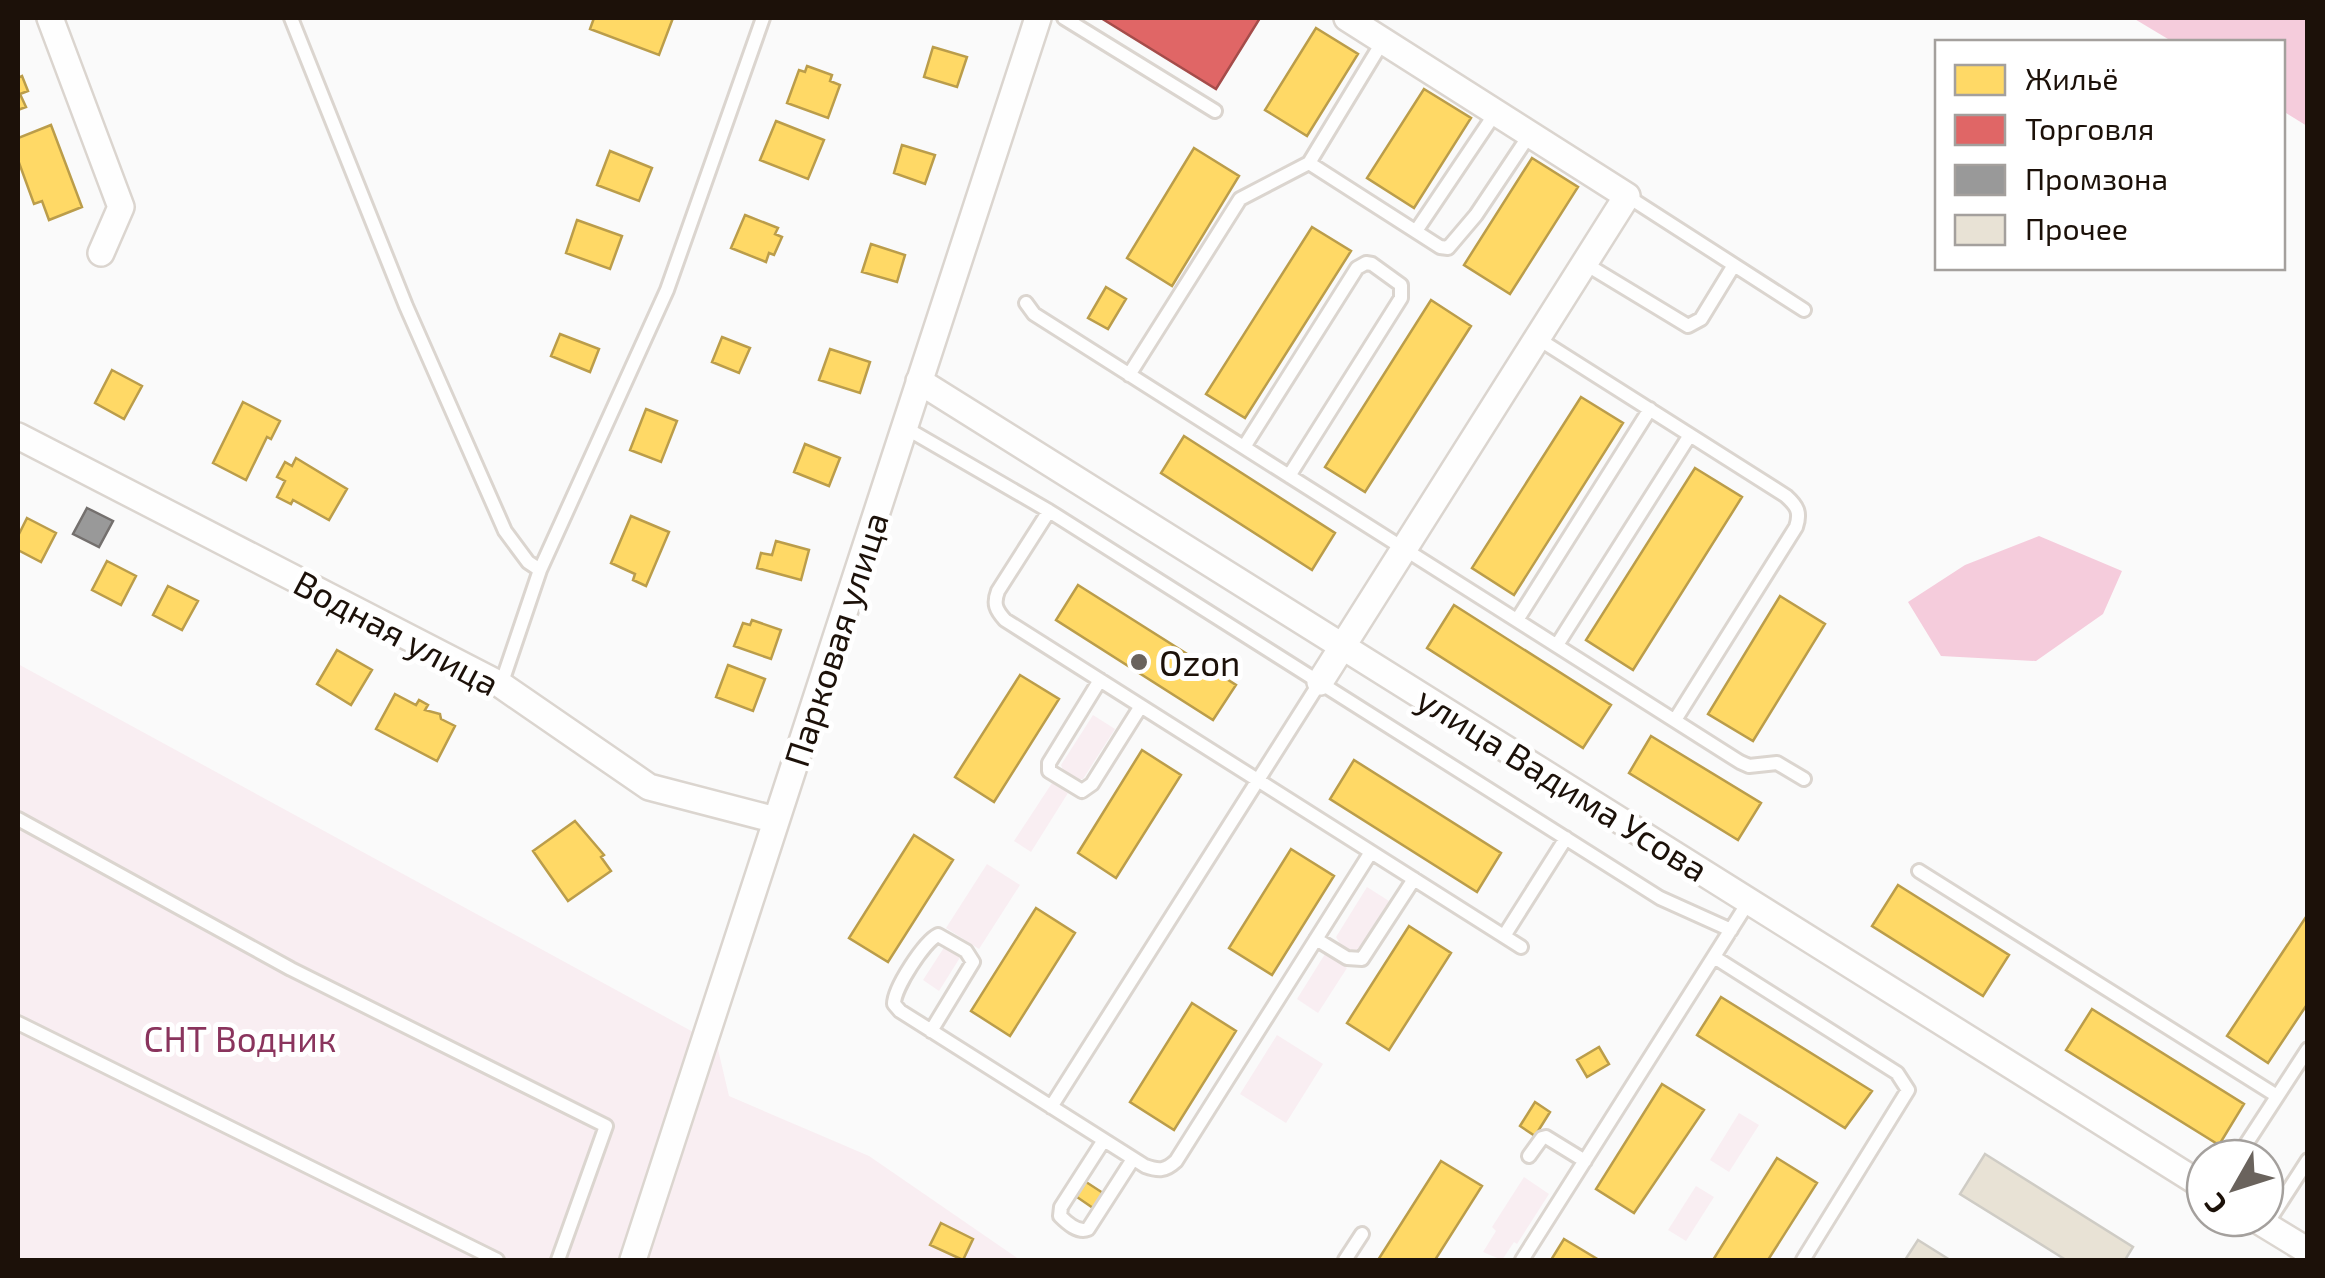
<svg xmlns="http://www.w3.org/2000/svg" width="2325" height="1278" viewBox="0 0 2325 1278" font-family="'Exo 2',sans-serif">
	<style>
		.green { fill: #f9eef2 }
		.forest { fill: #f5ccdc }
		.homes { fill: #ffd966; stroke: #bb9d4a; stroke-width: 2.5 }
		.shops { fill: #e06666; stroke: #a54c4a; stroke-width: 2.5 }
		.industry { fill: #999; stroke: #74706e; stroke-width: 2.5 }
		.building { fill: #e8e2d5; stroke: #cfccc5; stroke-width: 2.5 }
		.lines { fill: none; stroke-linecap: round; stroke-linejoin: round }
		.lane-casing { stroke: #dbd5cf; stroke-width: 18 }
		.street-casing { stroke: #dbd5cf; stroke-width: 30 }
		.lane { stroke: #fefefe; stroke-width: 12 }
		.street { stroke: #fefefe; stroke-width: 25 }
		.poi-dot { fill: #6a635d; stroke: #fff; stroke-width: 4 }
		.labels { text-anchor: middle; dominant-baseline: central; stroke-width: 10; stroke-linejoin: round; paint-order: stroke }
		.street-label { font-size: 35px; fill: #1c1109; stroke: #fff }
		.poi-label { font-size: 35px; fill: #1c1109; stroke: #fff; text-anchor: start }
		.park-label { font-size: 35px; fill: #8a345d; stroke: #fff }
	</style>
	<rect width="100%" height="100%" fill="#fafafa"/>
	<path class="green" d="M 18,664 L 717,1045 L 729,1096 L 869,1156 L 1020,1260 L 18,1260 Z
		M 1093,715 L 1115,729 L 1083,779 C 1072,780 1065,776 1061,765 Z
		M 1052,783 L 1068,793 L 1031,852 L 1014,841 Z
		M 987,864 L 1020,885 L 979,949 L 946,928 Z
		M 1367,887 L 1389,901 L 1358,950 L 1343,949 L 1336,937 Z
		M 945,946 L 961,956 L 939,991 L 923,980 Z
		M 1325,954 L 1347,968 L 1318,1013 L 1297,999 Z
		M 1277,1035 L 1323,1064 L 1286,1123 L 1240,1094 Z
		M 1739,1113 L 1759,1125 L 1729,1172 L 1710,1160 Z
		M 1524,1177 L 1549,1194 L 1517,1244 L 1514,1242 L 1502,1260 L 1483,1252 L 1496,1231 L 1492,1227 Z
		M 1696,1186 L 1714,1197 L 1686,1241 L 1668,1230 Z"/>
	<path class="forest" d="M 2133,18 L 2307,18 L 2307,126 L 2283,111 L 2282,42 L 2173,42 Z
		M 2039,536 L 2122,571 L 2103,614 L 2036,661 L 1941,656 L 1908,602 L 1965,565 Z"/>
	<path class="homes" d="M 594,18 L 673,18 L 659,55 L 590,29 Z
		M 1316,28 L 1358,54 L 1307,136 L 1265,110 Z
		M 933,47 L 967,57 L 957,87 L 924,77 Z
		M 807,66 L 832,75 L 830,81 L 840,85 L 828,118 L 787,103 L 799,70 L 805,72 Z
		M 22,76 L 28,91 L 20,94 L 26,107 L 18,110 L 18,78 Z
		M 1424,89 L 1471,118 L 1414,208 L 1367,178 Z
		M 776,121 L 824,140 L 808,179 L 760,160 Z
		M 51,125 L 82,207 L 49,220 L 42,201 L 34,204 L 18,160 L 18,138 Z
		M 902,145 L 935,155 L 925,184 L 894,173 Z
		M 1194,148 L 1239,176 L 1172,286 L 1127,258 Z
		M 610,151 L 652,168 L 639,201 L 597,185 Z
		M 1532,158 L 1578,187 L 1510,294 L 1464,265 Z
		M 745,215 L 778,228 L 775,234 L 782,237 L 774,255 L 769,253 L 766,262 L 731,248 Z
		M 577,220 L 622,236 L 610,269 L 566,253 Z
		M 1312,227 L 1351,251 L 1245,418 L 1206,394 Z
		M 871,244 L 905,255 L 897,282 L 862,272 Z
		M 1106,287 L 1126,299 L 1108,329 L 1088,318 Z
		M 1431,300 L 1471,326 L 1365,492 L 1325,467 Z
		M 560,334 L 599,349 L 590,372 L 551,356 Z
		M 722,337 L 750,348 L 739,373 L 712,362 Z
		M 830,349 L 870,362 L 860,393 L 819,380 Z
		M 112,370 L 142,386 L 124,419 L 95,403 Z
		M 1581,397 L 1623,423 L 1514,595 L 1472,568 Z
		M 243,402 L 280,421 L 271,439 L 267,437 L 246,480 L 213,463 Z
		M 646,409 L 677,421 L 661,462 L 630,450 Z
		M 1184,436 L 1335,533 L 1312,570 L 1161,473 Z
		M 805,444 L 840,458 L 829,486 L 794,472 Z
		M 296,458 L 347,489 L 329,520 L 293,500 L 291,504 L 277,497 L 285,481 L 277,477 L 285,462 L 292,466 Z
		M 1695,468 L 1742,497 L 1633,670 L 1586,640 Z
		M 631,516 L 669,532 L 646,586 L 633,580 L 635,574 L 611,563 Z
		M 27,518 L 56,533 L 41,562 L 18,550 L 18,536 Z
		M 776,541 L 809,550 L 801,580 L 757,568 L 761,553 L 772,555 Z
		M 107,561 L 136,576 L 121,605 L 92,590 Z
		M 1078,585 L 1236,685 L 1213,720 L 1056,620 Z
		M 168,586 L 198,601 L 182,630 L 153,615 Z
		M 1780,596 L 1825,624 L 1753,741 L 1708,714 Z
		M 1454,605 L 1611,705 L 1583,748 L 1427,648 Z
		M 752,620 L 781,630 L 771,659 L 734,646 L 743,623 L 750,625 Z
		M 337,650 L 372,670 L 351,705 L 317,684 Z
		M 728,665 L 765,679 L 753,711 L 716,697 Z
		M 1020,675 L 1059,699 L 994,802 L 955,777 Z
		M 395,694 L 416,705 L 419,700 L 428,705 L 425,710 L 440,714 L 441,719 L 455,726 L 437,761 L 376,729 Z
		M 1651,736 L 1761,803 L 1738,840 L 1629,773 Z
		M 1142,750 L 1181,775 L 1116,878 L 1078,853 Z
		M 1354,760 L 1501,853 L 1477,892 L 1330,799 Z
		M 575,821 L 604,855 L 601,857 L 611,871 L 568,901 L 533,851 Z
		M 914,835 L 953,860 L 888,962 L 849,938 Z
		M 1291,849 L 1334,876 L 1272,975 L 1229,948 Z
		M 1898,885 L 2009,955 L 1983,996 L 1872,926 Z
		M 1036,908 L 1075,933 L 1010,1036 L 971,1011 Z
		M 2308,914 L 2308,1003 L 2268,1063 L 2227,1036 Z
		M 1409,926 L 1451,953 L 1389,1050 L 1347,1023 Z
		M 1721,997 L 1872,1091 L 1845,1128 L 1697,1035 Z
		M 1192,1003 L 1236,1031 L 1174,1130 L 1130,1102 Z
		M 2092,1009 L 2244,1104 L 2219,1145 L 2066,1050 Z
		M 1599,1047 L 1609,1064 L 1587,1077 L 1577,1060 Z
		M 1662,1084 L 1704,1110 L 1634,1213 L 1596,1189 Z
		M 1535,1102 L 1550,1112 L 1535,1136 L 1520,1126 Z
		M 1777,1158 L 1817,1183 L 1768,1260 L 1713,1260 Z
		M 1441,1161 L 1482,1186 L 1435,1260 L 1378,1260 Z
		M 1083,1180 L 1103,1193 L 1093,1208 L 1074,1195 Z
		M 941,1223 L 973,1239 L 963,1260 L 930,1245 Z
		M 1564,1239 L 1599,1260 L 1551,1260 Z"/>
	<path class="shops" d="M 1101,18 L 1260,18 L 1216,89 Z"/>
	<path class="industry" d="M 87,508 L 113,521 L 99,547 L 73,534 Z"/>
	<path class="building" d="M 1985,1154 L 2133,1247 L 2125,1260 L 2066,1260 L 1960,1194 Z
		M 1918,1240 L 1950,1260 L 1905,1260 Z"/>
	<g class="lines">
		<defs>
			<path id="lane" d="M 291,18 L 406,306 L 505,531 L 528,562 L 540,570
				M 1064,18 L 1215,111
				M 1309,163 L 1440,247 L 1448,248 L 1476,215 L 1530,134
				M 1627,196 L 1804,310
				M 1416,231 L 1496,112
				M 1584,263 L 1688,326 L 1701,319 L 1734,265
				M 1026,303 L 1034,314 L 1740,762 L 1749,766 L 1777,763 L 1804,779
				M 1537,338 L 1786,496 C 1797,506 1801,512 1796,527 L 1675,720
				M 1129,375 L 1240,199 L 1309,163 L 1383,41
				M 904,427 L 1049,511 L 1660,898 L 1731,930
				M 1244,447 L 1357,268 L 1366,263 L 1372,264 L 1401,285 L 1401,298 L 1289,476
				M 1049,511 L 998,591 C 993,604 996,610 1005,620 L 1521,947
				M 1517,620 L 1650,409
				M 1557,645 L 1690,435
				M 1100,680 L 1049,763 L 1049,771 L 1082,791 L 1092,784 L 1141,706
				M 501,685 L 540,570 L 667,290 L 763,18
				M 18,819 L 291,969 L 606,1126 L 558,1260
				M 1919,871 L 2277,1096
				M 1504,936 L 1566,838
				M 1316,939 L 1347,958 L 1362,959 L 1414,879
				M 1714,957 L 1897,1073 L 1908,1090 L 1803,1260
				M 18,1023 L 497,1260
				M 931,1031 L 973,962 L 966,951 L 938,935 C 924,942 894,988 894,1004 L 900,1011 L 1145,1166 C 1159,1171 1165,1171 1176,1161 L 1371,852
				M 1051,1107 L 1320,682
				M 1104,1140 L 1061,1207 L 1060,1216 C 1067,1223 1078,1233 1088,1229 L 1133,1159
				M 1529,1156 L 1542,1138 L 1546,1137 L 1585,1161
				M 2237,1158 L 2308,1049
				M 2266,1225 L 2308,1160
				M 1345,1260 L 1362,1234
				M 1522,1260 L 1749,901"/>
			<path id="street" d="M 50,18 L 121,207 L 101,253
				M 919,381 L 2205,1187
				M 18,436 L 501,685 L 649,787 L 776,820
				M 1320,682 L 1627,196 L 1347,18
				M 2254,1218 L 2308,1251
				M 633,1260 L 1038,18"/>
		</defs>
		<use href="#lane" class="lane-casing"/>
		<use href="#street" class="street-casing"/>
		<use href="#lane" class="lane"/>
		<use href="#street" class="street"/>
	</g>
	<circle class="poi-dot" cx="1139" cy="662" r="10"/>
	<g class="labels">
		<g class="street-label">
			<text transform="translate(397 632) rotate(28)">Водная улица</text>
			<text transform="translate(835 639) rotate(-72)">Парковая улица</text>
			<text transform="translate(1563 783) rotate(32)">улица Вадима Усова</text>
		</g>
		<g class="poi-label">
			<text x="1159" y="662">Ozon</text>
		</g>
		<g class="park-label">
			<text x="240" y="1038">СНТ Водник</text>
		</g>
	</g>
	<rect width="2325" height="1278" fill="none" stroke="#1c1109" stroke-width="40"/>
	<rect x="1935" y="40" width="350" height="230" fill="#ffffff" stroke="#a4a09d" stroke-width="2.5"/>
	<rect x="1955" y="65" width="50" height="30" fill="#ffd966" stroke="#a4a09d" stroke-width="2.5"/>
	<text x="2025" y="90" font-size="30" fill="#1c1109">Жильё</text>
	<rect x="1955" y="115" width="50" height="30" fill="#e06666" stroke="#a4a09d" stroke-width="2.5"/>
	<text x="2025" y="140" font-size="30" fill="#1c1109">Торговля</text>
	<rect x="1955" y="165" width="50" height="30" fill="#999999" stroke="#a4a09d" stroke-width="2.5"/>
	<text x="2025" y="190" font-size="30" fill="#1c1109">Промзона</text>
	<rect x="1955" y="215" width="50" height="30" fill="#e8e2d5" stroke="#a4a09d" stroke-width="2.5"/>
	<text x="2025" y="240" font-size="30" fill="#1c1109">Прочее</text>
	<g transform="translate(2235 1188) rotate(231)"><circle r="48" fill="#ffffff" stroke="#a4a09d" stroke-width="2.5"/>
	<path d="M0-8L18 38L0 25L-18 38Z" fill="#6a635d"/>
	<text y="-15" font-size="28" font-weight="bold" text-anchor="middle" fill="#1c1109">С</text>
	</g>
</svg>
